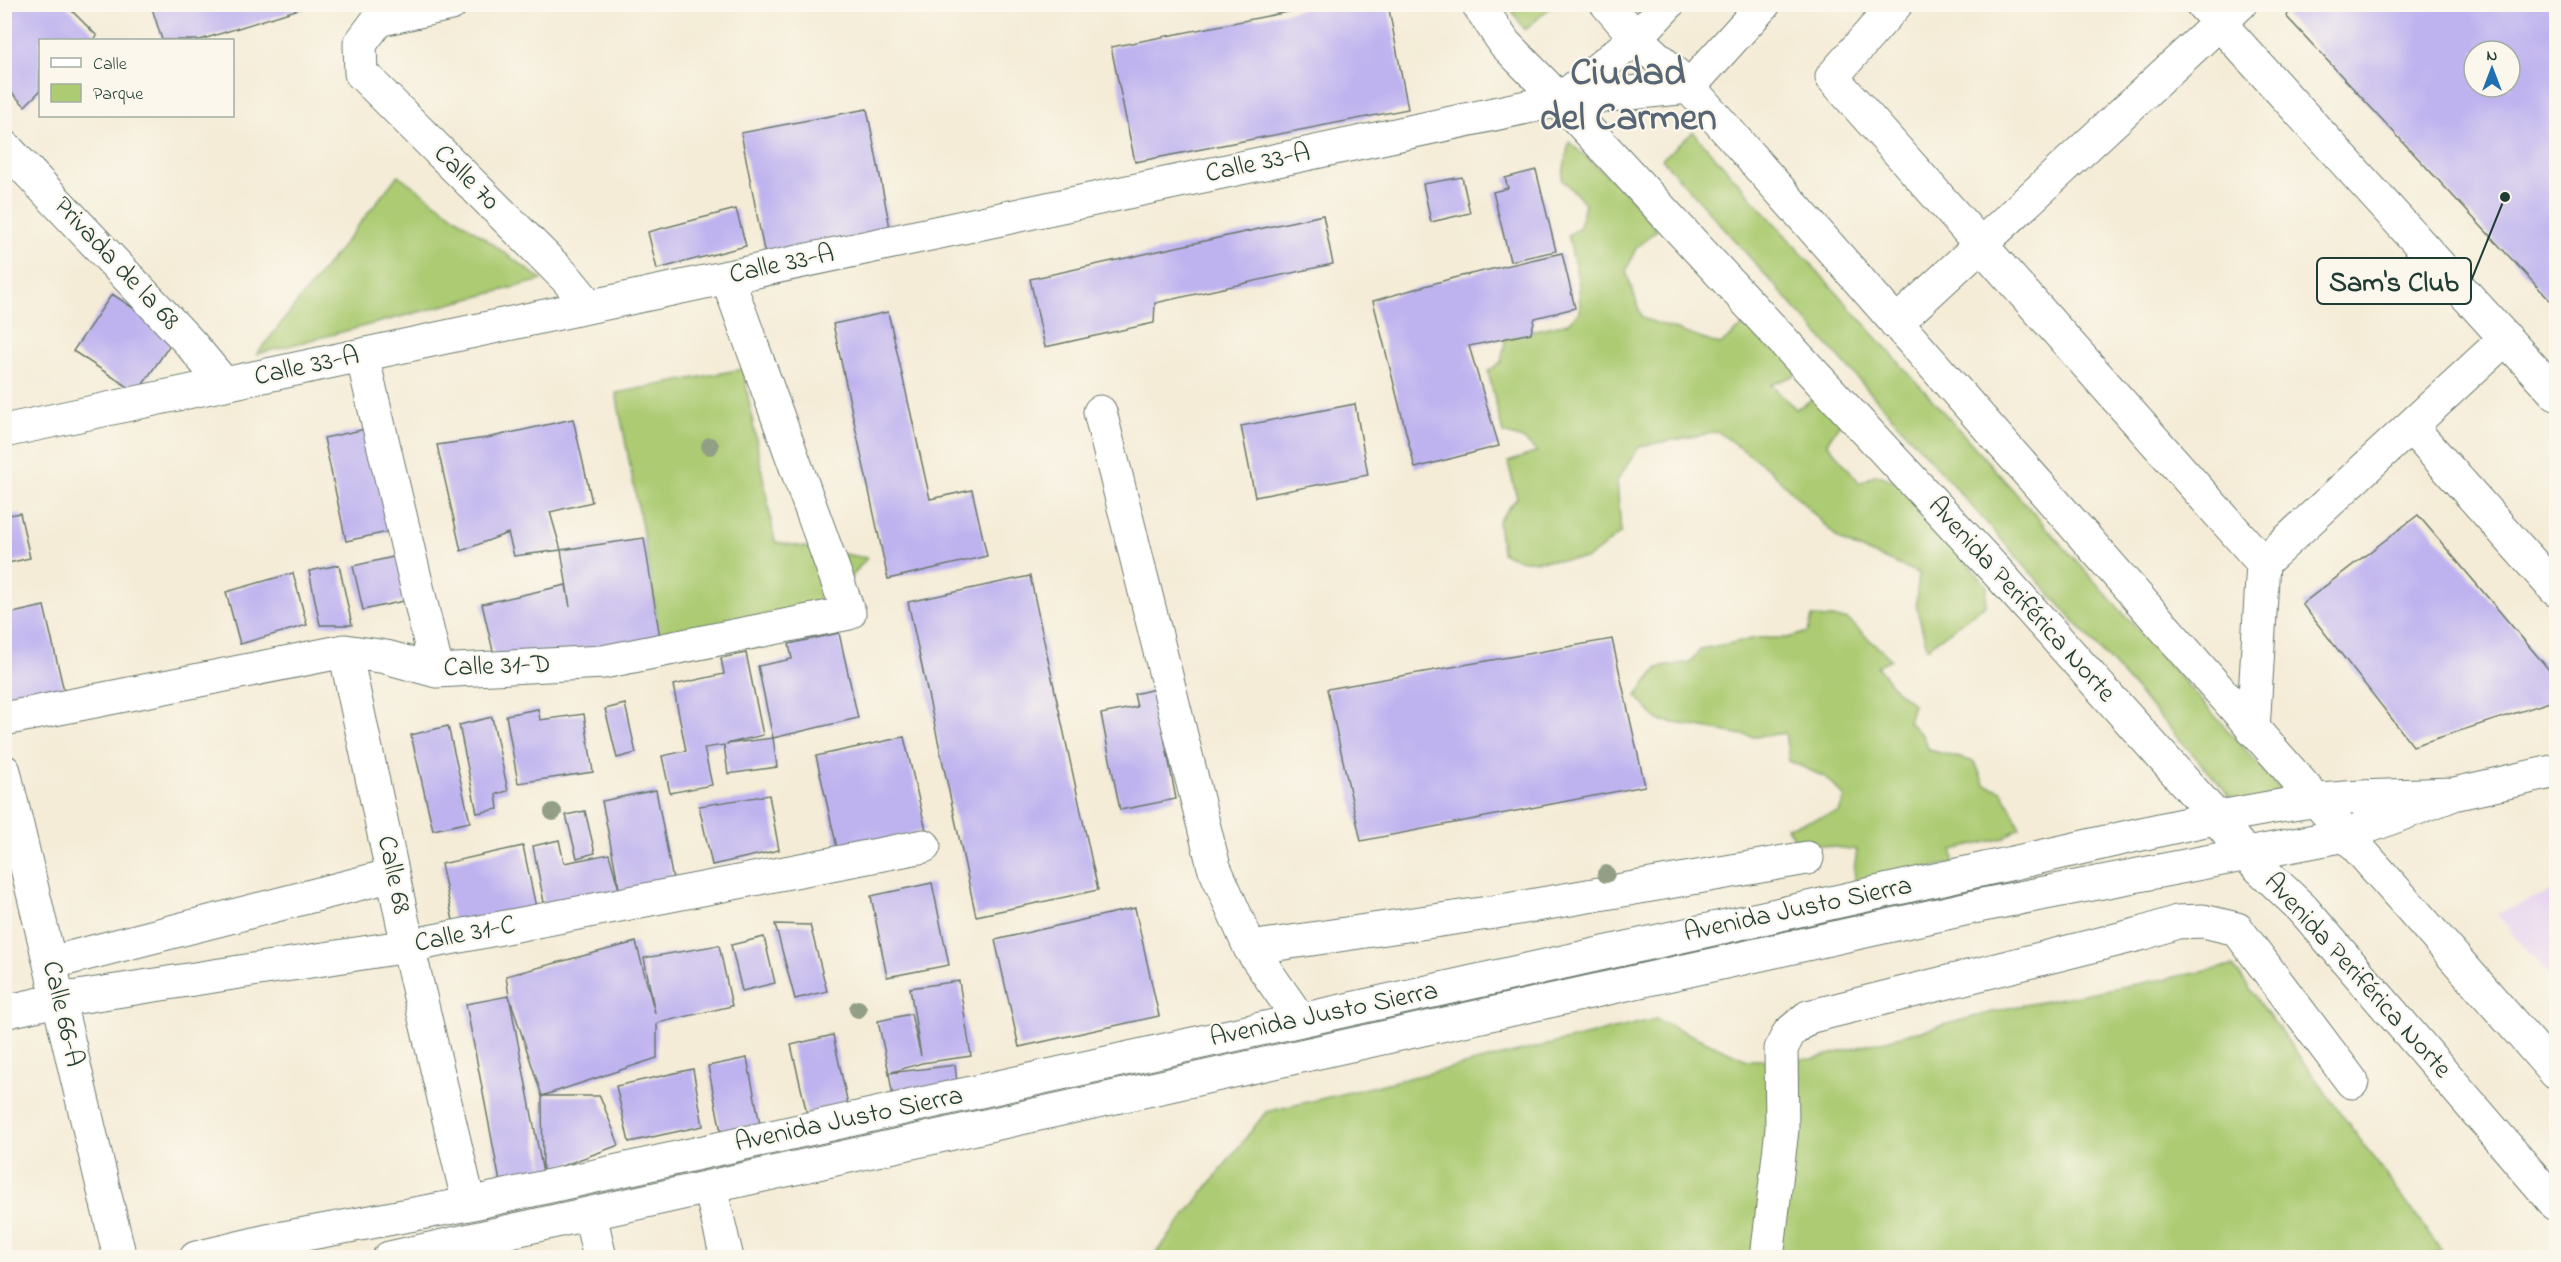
<svg xmlns="http://www.w3.org/2000/svg" width="2561" height="1262" viewBox="0 0 2561 1262" font-family="'Indie Flower',sans-serif">
	<style>
		.built { fill: #e6d2f0 }
		.green { fill: #accb72; stroke: #668453; stroke-width: 1.5 }
		.building { fill: #bfb3ef; fill-rule: evenodd }
		.lines { fill: none; stroke-linecap: round; stroke-linejoin: round }
		.minor-casing { stroke: #6a7a6d; stroke-width: 35 }
		.major-casing { stroke: #6a7a6d; stroke-width: 35 }
		.minor { stroke: #fff; stroke-width: 33 }
		.major { stroke: #fff; stroke-width: 33 }
		.tree { fill: #929f86 }
		.labels { text-anchor: middle; dominant-baseline: central; stroke-width: 4.5; stroke-linejoin: round; paint-order: stroke }
		.street-label { font-size: 27px; fill: #1f3d34; stroke: #fbf7ec }
		.town-label { font-size: 39px; font-weight: bold; fill: #576675; stroke: #fbf7ec }
		.leader { fill: none; stroke: #1f3d34; stroke-width: 2 }
		.callout-dot { fill: #1f3d34; stroke: #fbf7ec; stroke-width: 2 }
		.callout { fill: #fbf7ec; stroke: #1f3d34; stroke-width: 2 }
		.callout-label { font-size: 28px; text-anchor: middle; font-weight: bold; fill: #1f3d34 }
	</style>
	<rect width="100%" height="100%" fill="#fbf7ec"/>
	<filter id="ink" filterUnits="userSpaceOnUse"><feTurbulence type="fractalNoise" baseFrequency=".0167" numOctaves="2"/><feDisplacementMap in="SourceGraphic" scale="12" xChannelSelector="R" yChannelSelector="G"/><feConvolveMatrix kernelMatrix="1 2 1 2 8 2 1 2 1" color-interpolation-filters="sRGB"/></filter>
	<filter id="wash" filterUnits="userSpaceOnUse"><feTurbulence type="fractalNoise" baseFrequency=".008" numOctaves="4" result="noise"/><feDisplacementMap in="SourceGraphic" scale="24" xChannelSelector="R" yChannelSelector="G"/><feGaussianBlur stdDeviation="1.35" result="paint"/><feColorMatrix in="noise" values="0 0 0 0 0 0 0 0 0 0 0 0 0 0 0 0 0 1.4 0 .05"/><feComposite in="paint" operator="in"/></filter>
	<g filter="url(#wash)">
		<rect width="100%" height="100%" fill="#f4ecd7"/>
		<path class="built" d="M 2556,890 L 2556,984 L 2497,914 Z"/>
		<path class="green" d="M 1554,4 L 1525,30 L 1508,5 L 1508,4 Z
			M 1693,132 L 2282,791 L 2240,807 L 1662,159 Z
			M 1569,142 L 1622,188 L 1657,230 L 1636,248 L 1626,271 L 1642,318 L 1720,345 L 1749,321 L 1803,372 L 1771,385 L 1796,409 L 1817,397 L 1843,419 L 1827,443 L 1860,483 L 1876,474 L 1900,483 L 1987,586 L 1986,604 L 1927,648 L 1916,604 L 1919,573 L 1841,541 L 1768,468 L 1718,432 L 1640,446 L 1617,480 L 1621,533 L 1587,559 L 1523,561 L 1502,553 L 1498,521 L 1517,498 L 1508,462 L 1537,452 L 1523,439 L 1503,433 L 1488,371 L 1501,363 L 1506,336 L 1568,323 L 1580,311 L 1579,284 L 1568,235 L 1580,228 L 1585,203 L 1562,179 Z
			M 398,175 L 542,280 L 257,354 Z
			M 743,369 L 775,542 L 867,558 L 824,609 L 660,638 L 644,538 L 616,393 Z
			M 1812,617 L 1847,619 L 1891,659 L 1877,666 L 1895,689 L 1913,704 L 1908,722 L 1922,735 L 1929,750 L 1975,762 L 1984,784 L 2002,791 L 2020,827 L 2004,838 L 1953,850 L 1954,863 L 1856,883 L 1854,870 L 1857,850 L 1796,842 L 1787,827 L 1839,812 L 1845,797 L 1825,777 L 1789,761 L 1785,733 L 1755,737 L 1658,720 L 1636,696 L 1658,668 L 1690,662 L 1701,649 L 1757,638 L 1787,638 L 1808,632 Z
			M 2233,966 L 2441,1250 L 2429,1258 L 1152,1258 L 1266,1112 L 1656,1019 L 1747,1060 L 1813,1059 L 2008,1008 Z"/>
		<g id="blocks">
			<path class="building" d="M 8,4 L 65,4 L 97,36 L 92,40 L 40,40 L 40,91 L 25,106 L 4,85 L 4,8 Z
				M 1328,4 L 1388,4 L 1408,109 L 1135,162 L 1111,47 Z
				M 2298,4 L 2556,4 L 2556,307 L 2286,16 ZM 2474,51 L 2510,51 L 2510,87 L 2474,87 Z
				M 151,5 L 312,5 L 200,40 L 162,40 Z
				M 867,109 L 891,233 L 765,256 L 741,133 Z
				M 1536,170 L 1556,251 L 1510,261 L 1493,192 L 1508,188 L 1505,178 Z
				M 1462,177 L 1470,213 L 1431,222 L 1423,184 Z
				M 736,209 L 746,246 L 657,269 L 648,232 Z
				M 1323,215 L 1333,264 L 1155,303 L 1154,323 L 1045,347 L 1030,279 Z
				M 1562,253 L 1575,308 L 1535,318 L 1531,333 L 1469,346 L 1499,446 L 1415,468 L 1373,301 L 1453,278 Z
				M 112,294 L 176,336 L 137,393 L 73,351 Z
				M 888,312 L 930,499 L 972,490 L 987,556 L 888,579 L 833,324 Z
				M 1355,404 L 1368,475 L 1255,497 L 1241,426 Z
				M 573,419 L 592,502 L 550,512 L 561,550 L 514,556 L 508,533 L 461,551 L 437,445 L 487,438 Z
				M 375,427 L 397,530 L 346,541 L 324,438 Z
				M 20,513 L 30,558 L 4,564 L 4,516 Z
				M 2418,515 L 2556,678 L 2556,700 L 2413,746 L 2302,604 Z
				M 644,538 L 660,638 L 496,664 L 482,604 L 566,585 L 570,607 L 561,550 Z
				M 402,555 L 413,599 L 363,610 L 353,566 Z
				M 339,565 L 352,625 L 320,625 L 309,571 Z
				M 293,573 L 307,625 L 240,644 L 226,592 Z
				M 1030,576 L 1098,890 L 976,916 L 908,602 Z
				M 44,606 L 64,691 L 4,705 L 4,615 Z
				M 839,633 L 858,718 L 773,738 L 758,666 L 792,659 L 789,644 Z
				M 1612,639 L 1645,786 L 1361,841 L 1327,689 Z
				M 746,653 L 763,735 L 726,744 L 773,738 L 777,767 L 728,774 L 724,745 L 704,748 L 712,785 L 670,793 L 662,756 L 686,751 L 673,685 L 724,674 L 721,658 Z
				M 1155,689 L 1176,799 L 1120,810 L 1101,714 L 1137,707 L 1134,694 Z
				M 625,704 L 636,753 L 617,758 L 605,709 Z
				M 538,709 L 540,720 L 584,714 L 593,772 L 518,783 L 506,715 Z
				M 492,717 L 508,791 L 496,794 L 498,809 L 477,813 L 459,725 Z
				M 448,726 L 470,822 L 433,830 L 411,735 Z
				M 904,737 L 926,830 L 838,852 L 816,756 Z
				M 656,790 L 675,891 L 547,918 L 533,846 L 559,840 L 564,863 L 609,854 L 620,893 L 602,801 Z
				M 769,795 L 779,850 L 712,865 L 699,806 Z
				M 585,811 L 595,853 L 577,858 L 566,815 Z
				M 523,846 L 537,912 L 455,930 L 441,864 Z
				M 932,883 L 949,965 L 887,977 L 871,896 Z
				M 1135,908 L 1159,1016 L 1019,1047 L 995,940 Z
				M 775,924 L 810,925 L 827,991 L 795,999 Z
				M 764,937 L 775,983 L 742,991 L 731,945 Z
				M 636,942 L 655,1013 L 644,958 L 719,945 L 732,1006 L 657,1023 L 657,1058 L 542,1096 L 509,996 L 543,1173 L 542,1096 L 600,1096 L 619,1145 L 543,1173 L 500,1182 L 466,1004 L 509,996 L 506,976 Z
				M 959,981 L 971,1056 L 922,1063 L 889,1073 L 878,1021 L 911,1014 L 921,1056 L 910,988 Z
				M 833,1035 L 849,1109 L 808,1118 L 791,1045 Z
				M 747,1058 L 761,1129 L 722,1137 L 708,1066 Z
				M 955,1065 L 958,1091 L 893,1098 L 889,1073 Z
				M 693,1069 L 703,1126 L 629,1142 L 616,1086 Z"/>
		</g>
	</g>
	<g filter="url(#ink)">
		<use href="#blocks" fill-opacity="0" stroke="#6a7a6d" stroke-width="1.5"/>
		<g class="lines">
			<defs>
				<path id="minor" d="M 451,4 L 378,20 L 360,44 L 361,73 L 567,279 L 589,306
					M 1896,4 L 1832,77 L 2263,563
					M 2202,4 L 2556,394
					M 4,146 L 190,343 L 224,384
					M 1896,323 L 2240,4
					M 362,355 L 437,671
					M 1100,412 L 1214,867 L 1250,948 L 1300,1020
					M 2411,427 L 2556,590
					M 4,431 L 1560,100
					M 345,651 L 408,946 L 469,1204
					M 4,719 L 345,651 L 386,657 L 437,671 L 603,662 L 849,613 L 727,277
					M 2253,730 L 2263,563 L 2506,338
					M 4,771 L 120,1258
					M 1250,948 L 1495,912 L 1807,858
					M 50,963 L 393,875
					M 4,1012 L 58,1000 L 408,946 L 924,846
					M 710,1187 L 727,1258
					M 590,1214 L 600,1258
					M 196,1258 L 267,1241 L 469,1204 L 1975,871 C 2088,848 2199,817 2313,801 C 2359,795 2408,796 2454,794
					M 389,1258 L 1983,905 L 2346,835 L 2454,794 L 2556,771
					M 1767,1258 L 1782,1129 L 1781,1049 L 1789,1033 L 1808,1017 L 2144,933 L 2177,922 L 2203,921 L 2237,929 L 2352,1082"/>
				<path id="major" d="M 1478,4 L 1505,44 L 1560,100 L 2000,575 L 2216,817 L 2247,856 L 2302,908 L 2556,1204
					M 1607,4 L 1636,38 L 1689,87 L 2556,1073
					M 1560,100 L 1689,87 L 1764,4
					M 1560,100 L 1636,38 L 1668,4"/>
			</defs>
			<use href="#minor" class="minor-casing"/>
			<use href="#major" class="major-casing"/>
			<use href="#minor" class="minor"/>
			<use href="#major" class="major"/>
		</g>
		<g class="tree">
			<circle cx="710" cy="446" r="9"/>
			<circle cx="553" cy="812" r="9"/>
			<circle cx="1606" cy="874" r="9"/>
			<circle cx="858" cy="1009" r="9"/>
		</g>
	</g>
	<g class="labels">
		<g class="street-label">
			<text transform="translate(1258 164) rotate(-12)">Calle 33-A</text>
			<text transform="translate(466 178) rotate(45)">Calle 70</text>
			<text transform="translate(116 264) rotate(47)">Privada de la 68</text>
			<text transform="translate(782 265) rotate(-12)">Calle 33-A</text>
			<text transform="translate(307 367) rotate(-12)">Calle 33-A</text>
			<text transform="translate(2021 600) rotate(48)">Avenida Periférica Norte</text>
			<text transform="translate(497 667) rotate(-2)">Calle 31-D</text>
			<text transform="translate(393 875) rotate(78)">Calle 68</text>
			<text transform="translate(1798 910) rotate(-12)">Avenida Justo Sierra</text>
			<text transform="translate(465 935) rotate(-11)">Calle 31-C</text>
			<text transform="translate(2357 976) rotate(48)">Avenida Periférica Norte</text>
			<text transform="translate(62 1014) rotate(77)">Calle 66-A</text>
			<text transform="translate(1324 1015) rotate(-12)">Avenida Justo Sierra</text>
			<text transform="translate(849 1120) rotate(-12)">Avenida Justo Sierra</text>
		</g>
		<g class="town-label">
			<text x="1628" y="74">Ciudad<tspan x="1628" dy="45">del Carmen</tspan></text>
		</g>
	</g>
	<path class="leader" d="M2505 197L2471 281"/>
	<circle class="callout-dot" cx="2505" cy="197" r="6"/>
	<rect class="callout" x="2317" y="258" width="154" height="46" rx="6"/>
	<g class="callout-label">
		<text x="2394" y="291">Sam's Club</text>
	</g>
	<rect width="2561" height="1262" fill="none" stroke="#fbf7ec" stroke-width="24"/>
	<rect x="39" y="39" width="195" height="78" fill="#fbf7ec" stroke="#a3ada2" stroke-width="1.5"/>
	<rect x="51" y="58" width="30" height="9" fill="#ffffff" stroke="#a3ada2" stroke-width="1.5"/>
	<text x="93" y="69" font-size="18" fill="#1f3d34">Calle</text>
	<rect x="51" y="84" width="30" height="18" fill="#accb72" stroke="#a3ada2" stroke-width="1.5"/>
	<text x="93" y="99" font-size="18" fill="#1f3d34">Parque</text>
	<g transform="translate(2492 69)"><circle r="28" fill="#fbf7ec" stroke="#a3ada2" stroke-width="1.5"/>
	<path d="M0-4.5L10 22L0 15L-10 22Z" fill="#1f6fb2"/>
	<text y="-9" font-size="16" font-weight="bold" text-anchor="middle" fill="#1f3d34">N</text>
	</g>
</svg>
